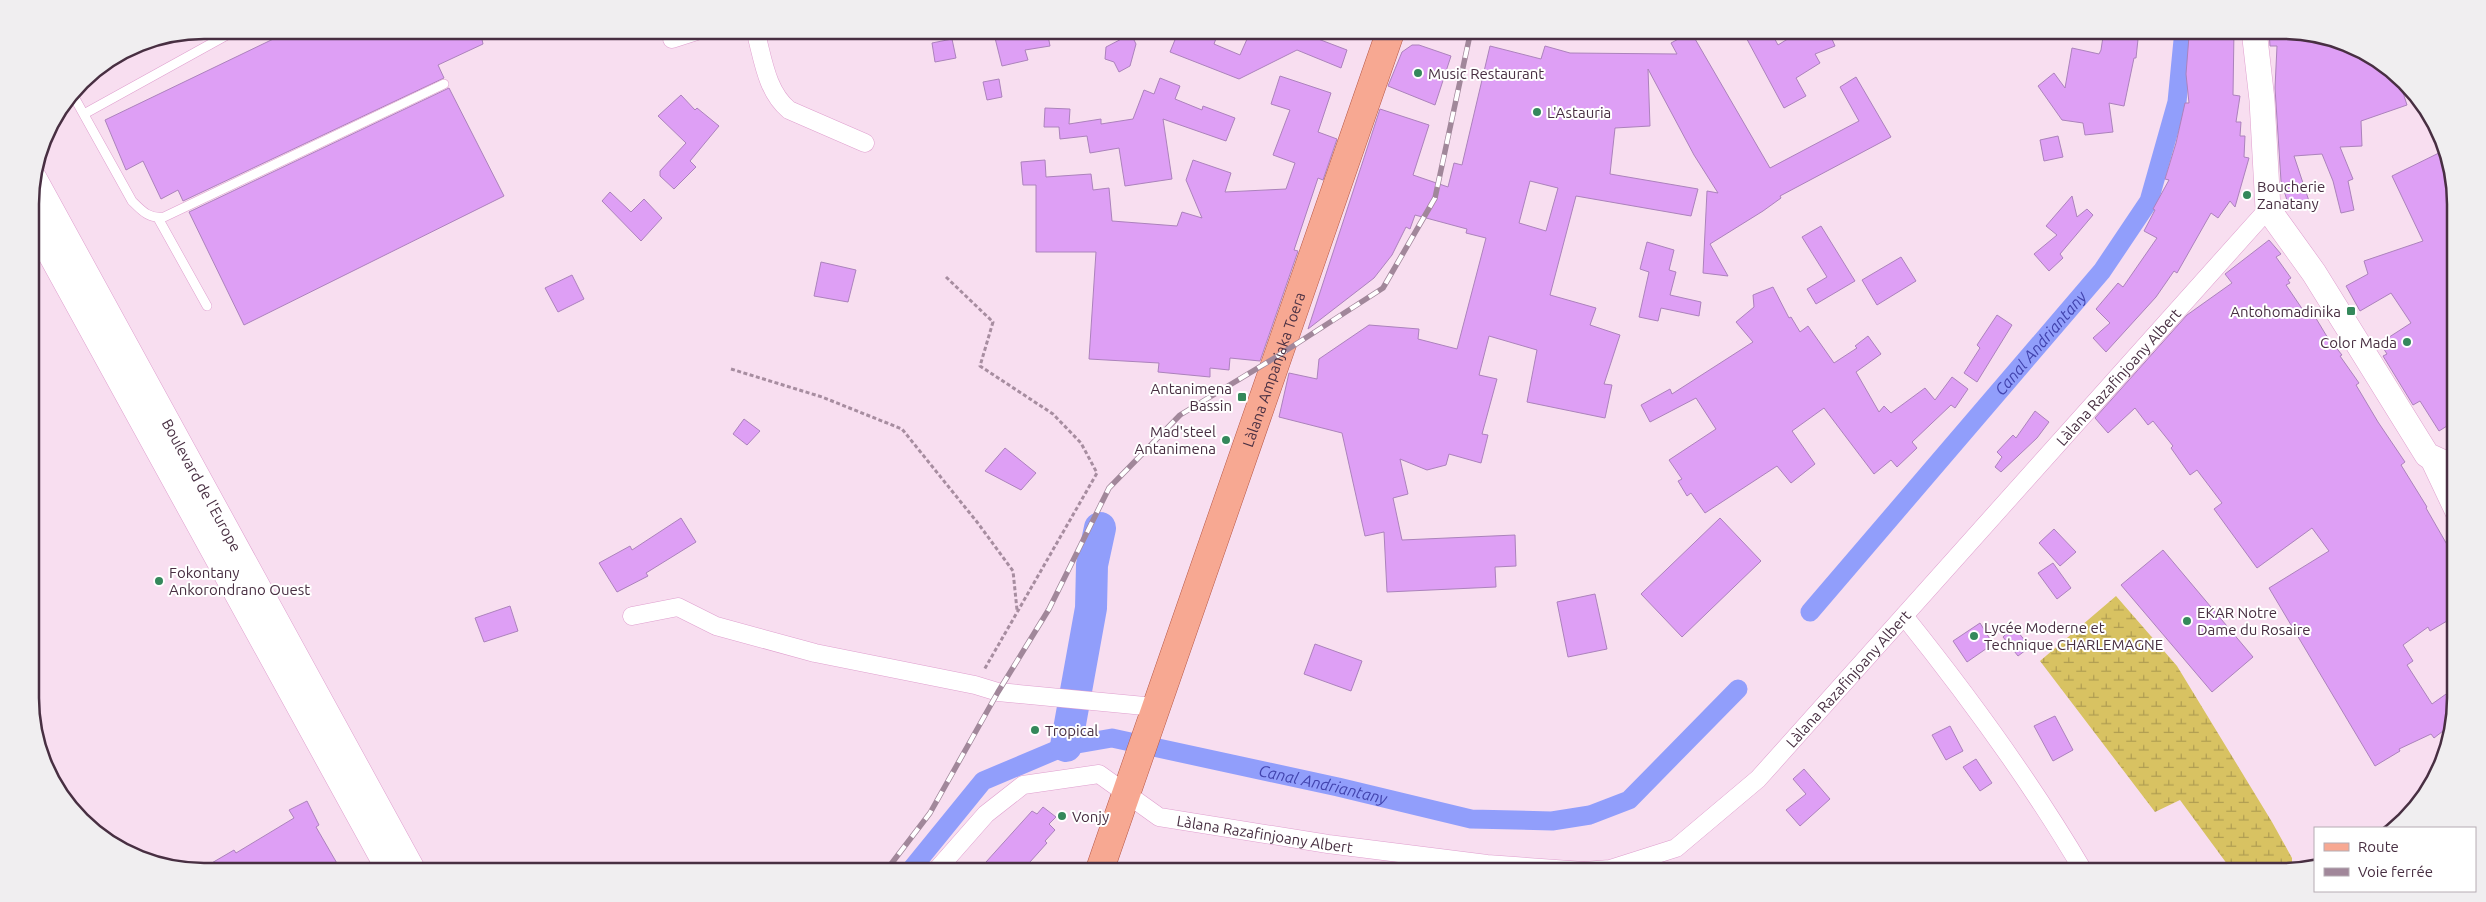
<svg xmlns="http://www.w3.org/2000/svg" width="2486" height="902" viewBox="0 0 2486 902" font-family="Ubuntu,sans-serif">
	<style>
		.wetland { fill: url(#wetland-marsh) }
		.lines { fill: none; stroke-linecap: round; stroke-linejoin: round }
		.canal { stroke: #919efb; stroke-width: 19 }
		.river { stroke: #919efb; stroke-width: 32 }
		.building { fill: #de9ff5; stroke: #ac82bc; fill-rule: evenodd }
		.lane-casing { stroke: #df9fce; stroke-width: 10 }
		.street-casing { stroke: #df9fce; stroke-width: 19 }
		.secondary-casing { stroke: #df9fce; stroke-width: 26 }
		.primary-casing { stroke: #b65847; stroke-width: 29 }
		.path { stroke: #a78da0; stroke-width: 3; stroke-dasharray: 4 2.5; stroke-linecap: butt }
		.lane { stroke: #fff; stroke-width: 9 }
		.street { stroke: #fff; stroke-width: 18 }
		.secondary { stroke: #fff; stroke-width: 25 }
		.primary { stroke: #f7a892; stroke-width: 28 }
		.rail-casing { stroke: #a1879a; stroke-width: 5.5 }
		.rail { stroke: #fff; stroke-width: 4; stroke-dasharray: 11; stroke-linecap: butt }
		.poi-dot { fill: #34885b; stroke: #fff; stroke-width: 2 }
		.labels { text-anchor: middle; dominant-baseline: central; stroke-width: 4; stroke-linejoin: round; paint-order: stroke }
		.poi-label { font-size: 15px; fill: #482f42; stroke: #fff; text-anchor: start }
		.street-label { font-size: 15px; fill: #482f42; stroke: #fff }
		.water-label { font-size: 16px; font-style: italic; fill: #4244ae; stroke: #fff }
		.rim { fill: none; stroke: #482f42; stroke-width: 2.5 }
	</style>
	<defs>
		<pattern id="wetland-marsh" width="20" height="14" patternUnits="userSpaceOnUse" patternTransform="scale(1.25)"><rect width="20" height="14" fill="#d8c262"/><path d="M1 5h8M5 5V1M11 12h8M15 12V8" fill="none" stroke="#b19e52"/></pattern>
	</defs>
	<rect width="100%" height="100%" fill="#f8def0"/>
	<path class="wetland" d="M 2116,596 L 2177,666 L 2272,822 L 2292,858 L 2292,872 L 2233,872 L 2180,800 L 2155,812 L 2040,661 Z"/>
	<g class="lines">
		<g class="canal">
			<path id="s1" d="M 1810,612 L 2102,271 L 2149,201 L 2177,102 L 2184,30"/>
			<path id="s2" d="M 909,872 L 983,781 L 1066,746 L 1112,738 L 1338,787 L 1471,819 L 1552,821 L 1590,815 L 1629,800 L 1738,689"/>
		</g>
		<path class="river" d="M 1066,746 L 1091,608 L 1092,565 L 1100,528"/>
	</g>
	<path class="building" d="M 292,30 L 480,30 L 483,44 L 438,65 L 444,78 L 183,201 L 178,190 L 161,199 L 143,161 L 126,170 L 105,120 Z
		M 993,30 L 1047,30 L 1050,46 L 1025,50 L 1028,60 L 1002,66 Z
		M 1179,30 L 1219,30 L 1214,44 L 1240,55 L 1251,30 L 1306,30 L 1305,34 L 1347,50 L 1341,68 L 1297,50 L 1239,79 L 1170,52 Z
		M 1742,30 L 1770,30 L 1778,45 L 1802,30 L 1828,30 L 1835,46 L 1815,54 L 1820,63 L 1796,78 L 1806,96 L 1784,108 Z
		M 2104,30 L 2139,30 L 2136,58 L 2134,58 L 2124,106 L 2109,103 L 2113,132 L 2085,135 L 2083,123 L 2062,120 L 2038,86 L 2054,73 L 2065,88 L 2072,48 L 2099,54 L 2101,50 Z
		M 2193,30 L 2234,30 L 2233,95 L 2240,96 L 2236,122 L 2241,122 L 2240,136 L 2245,136 L 2244,157 L 2249,158 L 2235,207 L 2230,201 L 2218,218 L 2211,213 L 2177,273 L 2174,271 L 2156,297 L 2106,352 L 2093,338 L 2110,323 L 2096,309 L 2118,283 L 2123,287 L 2157,238 L 2144,231 L 2155,210 L 2153,209 L 2169,180 L 2165,179 L 2176,143 L 2185,103 L 2189,103 L 2186,74 L 2189,36 L 2193,36 Z
		M 2269,30 L 2338,39 L 2399,80 L 2407,105 L 2361,121 L 2362,146 L 2340,147 L 2353,179 L 2348,181 L 2354,210 L 2341,213 L 2333,181 L 2322,154 L 2294,156 L 2310,204 L 2290,210 L 2281,181 L 2275,88 L 2277,46 L 2270,46 Z
		M 1691,32 L 1770,168 L 1859,121 L 1840,87 L 1856,77 L 1891,137 L 1780,196 L 1781,198 L 1763,211 L 1710,244 L 1728,276 L 1703,273 L 1707,191 L 1718,193 L 1694,155 L 1648,69 L 1650,126 L 1615,128 L 1610,174 L 1698,189 L 1691,216 L 1576,196 L 1550,295 L 1596,308 L 1590,325 L 1620,335 L 1604,384 L 1612,385 L 1605,418 L 1527,402 L 1537,350 L 1489,336 L 1479,375 L 1497,379 L 1482,434 L 1488,435 L 1481,463 L 1449,454 L 1446,465 L 1427,470 L 1400,459 L 1408,494 L 1393,498 L 1402,540 L 1515,535 L 1516,566 L 1495,567 L 1496,587 L 1387,592 L 1384,532 L 1365,536 L 1342,433 L 1279,417 L 1289,373 L 1317,379 L 1319,359 L 1369,325 L 1419,329 L 1418,339 L 1457,349 L 1486,238 L 1466,233 L 1467,229 L 1415,215 L 1410,229 L 1406,227 L 1392,255 L 1374,278 L 1308,329 L 1380,109 L 1429,125 L 1413,175 L 1448,187 L 1454,163 L 1462,165 L 1490,46 L 1541,59 L 1545,46 L 1570,53 L 1677,54 L 1671,43 ZM 1530,181 L 1558,188 L 1546,231 L 1519,223 Z
		M 1131,34 L 1136,44 L 1130,66 L 1119,72 L 1114,62 L 1105,59 L 1106,47 Z
		M 952,39 L 956,58 L 935,62 L 932,43 Z
		M 1412,45 L 1419,45 L 1451,56 L 1435,105 L 1388,86 L 1402,52 Z
		M 1280,76 L 1331,93 L 1318,132 L 1337,139 L 1323,180 L 1318,178 L 1294,250 L 1298,251 L 1260,361 L 1230,358 L 1229,370 L 1210,368 L 1210,377 L 1158,372 L 1159,363 L 1089,359 L 1096,252 L 1036,252 L 1036,185 L 1023,185 L 1021,162 L 1045,160 L 1046,177 L 1091,174 L 1093,190 L 1109,188 L 1112,221 L 1177,226 L 1182,212 L 1202,218 L 1186,180 L 1193,160 L 1231,173 L 1225,192 L 1286,189 L 1295,163 L 1273,155 L 1290,110 L 1271,104 Z
		M 1160,78 L 1180,86 L 1175,99 L 1202,110 L 1203,106 L 1235,118 L 1226,141 L 1163,119 L 1172,179 L 1125,186 L 1119,148 L 1090,153 L 1087,136 L 1060,139 L 1059,127 L 1044,127 L 1045,108 L 1070,109 L 1069,124 L 1101,119 L 1101,124 L 1133,119 L 1144,90 L 1154,94 Z
		M 999,79 L 1002,97 L 987,100 L 983,82 Z
		M 449,88 L 504,196 L 244,325 L 189,212 Z
		M 681,95 L 695,110 L 697,108 L 719,126 L 690,161 L 696,167 L 674,189 L 660,176 L 660,171 L 686,143 L 658,116 Z
		M 2058,136 L 2063,157 L 2044,161 L 2040,140 Z
		M 2445,150 L 2454,181 L 2455,421 L 2439,431 L 2420,401 L 2413,405 L 2383,356 L 2387,354 L 2380,343 L 2411,323 L 2391,293 L 2360,311 L 2346,286 L 2368,274 L 2364,261 L 2423,241 L 2392,176 Z
		M 610,192 L 631,212 L 644,199 L 662,218 L 641,241 L 602,201 Z
		M 2072,196 L 2077,217 L 2087,209 L 2093,215 L 2060,254 L 2063,258 L 2049,271 L 2034,254 L 2057,235 L 2046,226 Z
		M 1821,226 L 1855,281 L 1816,304 L 1807,289 L 1827,277 L 1802,237 Z
		M 2269,240 L 2281,254 L 2276,257 L 2291,278 L 2288,280 L 2290,283 L 2286,285 L 2305,313 L 2311,310 L 2326,335 L 2342,355 L 2340,356 L 2359,383 L 2356,385 L 2378,422 L 2405,462 L 2401,465 L 2427,507 L 2426,508 L 2449,548 L 2456,542 L 2456,634 L 2447,621 L 2430,631 L 2428,627 L 2403,645 L 2413,661 L 2407,665 L 2432,704 L 2456,687 L 2452,724 L 2434,738 L 2431,734 L 2399,749 L 2400,751 L 2375,766 L 2269,588 L 2329,551 L 2312,528 L 2257,568 L 2214,509 L 2222,503 L 2197,470 L 2190,475 L 2171,448 L 2173,446 L 2153,421 L 2148,425 L 2135,408 L 2108,433 L 2095,418 L 2187,315 L 2232,283 L 2225,274 Z
		M 1647,242 L 1674,250 L 1669,270 L 1676,272 L 1670,295 L 1701,302 L 1699,316 L 1661,308 L 1658,321 L 1639,317 L 1649,272 L 1640,269 Z
		M 1901,257 L 1916,281 L 1877,305 L 1862,280 Z
		M 821,262 L 856,270 L 848,302 L 814,296 Z
		M 572,275 L 584,299 L 558,312 L 545,288 Z
		M 1773,287 L 1789,318 L 1791,317 L 1800,332 L 1808,326 L 1834,363 L 1857,348 L 1855,346 L 1868,336 L 1881,354 L 1856,372 L 1879,412 L 1884,406 L 1891,413 L 1925,388 L 1935,400 L 1952,377 L 1968,389 L 1955,408 L 1951,405 L 1912,442 L 1917,448 L 1897,467 L 1891,460 L 1874,474 L 1824,408 L 1792,431 L 1815,464 L 1791,483 L 1777,466 L 1705,513 L 1691,493 L 1687,496 L 1678,481 L 1682,479 L 1669,460 L 1716,429 L 1696,398 L 1650,422 L 1641,405 L 1670,389 L 1672,394 L 1753,342 L 1736,322 L 1754,307 L 1753,295 Z
		M 1997,315 L 2012,325 L 1977,382 L 1964,373 L 1980,348 L 1977,345 Z
		M 2035,411 L 2049,422 L 2037,438 L 2001,472 L 1995,467 L 2002,457 L 1997,452 L 2013,435 L 2016,438 Z
		M 744,419 L 760,431 L 747,445 L 733,434 Z
		M 1005,448 L 1036,473 L 1021,490 L 985,471 Z
		M 681,518 L 696,542 L 646,573 L 648,576 L 617,592 L 599,563 L 630,546 L 632,550 Z
		M 1720,518 L 1761,561 L 1682,637 L 1641,594 Z
		M 2054,529 L 2076,552 L 2060,566 L 2039,543 Z
		M 2163,550 L 2253,657 L 2212,692 L 2121,585 Z
		M 2053,563 L 2071,588 L 2057,599 L 2038,573 Z
		M 1595,594 L 1607,649 L 1568,657 L 1557,602 Z
		M 510,606 L 518,631 L 484,642 L 475,618 Z
		M 1980,623 L 1993,644 L 1967,662 L 1953,641 Z
		M 2014,627 L 2030,647 L 2018,656 L 2003,637 Z
		M 1315,644 L 1362,661 L 1351,691 L 1304,674 Z
		M 2055,716 L 2073,750 L 2053,761 L 2034,726 Z
		M 1950,726 L 1963,751 L 1946,760 L 1932,735 Z
		M 1976,759 L 1992,783 L 1980,791 L 1963,767 Z
		M 1804,769 L 1830,799 L 1800,826 L 1786,810 L 1806,794 L 1793,779 Z
		M 307,801 L 319,825 L 316,827 L 342,872 L 198,871 L 234,850 L 236,853 L 294,818 L 289,810 Z
		M 1043,807 L 1056,817 L 1049,824 L 1055,830 L 1045,841 L 1047,843 L 1021,872 L 977,872 L 1032,811 L 1037,814 Z"/>
	<g class="lines">
		<defs>
			<path id="lane" d="M 73,95 L 132,201 C 142,211 149,219 164,217 L 444,84
				M 84,114 L 236,30
				M 158,218 L 207,306"/>
			<g id="street">
				<path d="M 755,30 C 763,58 766,91 789,110 L 865,143"/>
				<path d="M 672,39 L 700,30"/>
				<path d="M 2427,455 L 2455,514"/>
				<path d="M 632,616 L 678,607 L 716,626 L 815,653 L 975,685 L 998,692 L 1155,707"/>
				<path d="M 1904,616 C 1969,697 2031,782 2084,872"/>
				<path id="s3" d="M 935,872 L 986,814 L 1023,785 L 1099,774 L 1159,817 L 1328,844 L 1487,864 L 1584,871 L 1610,869 L 1676,848 L 1758,779 L 2268,209"/>
			</g>
			<g id="secondary">
				<path d="M 2254,30 L 2262,100 L 2268,209 L 2314,273 L 2427,455 L 2455,468"/>
				<path id="s4" d="M 34,178 L 414,872"/>
				<path d="M 31,219 L 390,872"/>
			</g>
			<g id="primary">
				<path id="s5" d="M 1099,872 L 1391,30"/>
			</g>
		</defs>
		<use href="#lane" class="lane-casing"/>
		<use href="#street" class="street-casing"/>
		<use href="#secondary" class="secondary-casing"/>
		<use href="#primary" class="primary-casing"/>
		<path class="path" d="M 946,277 L 993,322 L 980,366 L 1053,414 L 1081,443 L 1097,473 L 984,670
			M 731,369 L 822,397 L 902,429 L 977,522 L 1013,571 L 1017,610"/>
		<use href="#lane" class="lane"/>
		<use href="#street" class="street"/>
		<use href="#secondary" class="secondary"/>
		<use href="#primary" class="primary"/>
		<defs>
			<path id="rail" d="M 885,872 L 930,813 L 998,692 L 1049,609 L 1109,488 L 1180,415 L 1276,357 L 1383,288 L 1435,198 L 1471,30"/>
		</defs>
		<use href="#rail" class="rail-casing"/>
		<use href="#rail" class="rail"/>
	</g>
	<g class="poi-dot">
		<circle cx="1418" cy="73" r="5"/>
		<circle cx="1537" cy="112" r="5"/>
		<circle cx="2247" cy="195" r="5"/>
		<rect x="2346" y="306" width="10" height="10" rx="2.5"/>
		<circle cx="2407" cy="342" r="5"/>
		<rect x="1237" y="392" width="10" height="10" rx="2.5"/>
		<circle cx="1226" cy="440" r="5"/>
		<circle cx="159" cy="581" r="5"/>
		<circle cx="2187" cy="621" r="5"/>
		<circle cx="1974" cy="636" r="5"/>
		<circle cx="1035" cy="730" r="5"/>
		<circle cx="1062" cy="816" r="5"/>
	</g>
	<g class="labels">
		<g class="poi-label">
			<text x="1428" y="73">Music Restaurant</text>
			<text x="1547" y="112">L'Astauria</text>
			<text x="2257" y="186">Boucherie<tspan x="2257" dy="17">Zanatany</tspan></text>
			<text x="2341" y="311" text-anchor="end">Antohomadinika</text>
			<text x="2397" y="342" text-anchor="end">Color Mada</text>
			<text x="1232" y="388" text-anchor="end">Antanimena<tspan x="1232" dy="17">Bassin</tspan></text>
			<text x="1216" y="431" text-anchor="end">Mad'steel<tspan x="1216" dy="17">Antanimena</tspan></text>
			<text x="169" y="572">Fokontany<tspan x="169" dy="17">Ankorondrano Ouest</tspan></text>
			<text x="2197" y="612">EKAR Notre<tspan x="2197" dy="17">Dame du Rosaire</tspan></text>
			<text x="1984" y="627">Lycée Moderne et<tspan x="1984" dy="17">Technique CHARLEMAGNE</tspan></text>
			<text x="1045" y="730">Tropical</text>
			<text x="1072" y="816">Vonjy</text>
		</g>
		<g class="street-label">
			<text stroke="none"><textPath href="#s5" startOffset="532">Làlana Ampanjaka Toera</textPath></text>
			<text stroke="none"><textPath href="#s3" startOffset="1446">Làlana Razafinjoany Albert</textPath></text>
			<text stroke="none"><textPath href="#s4" startOffset="350">Boulevard de l'Europe</textPath></text>
			<text stroke="none"><textPath href="#s3" startOffset="1041">Làlana Razafinjoany Albert</textPath></text>
			<text stroke="none"><textPath href="#s3" startOffset="382">Làlana Razafinjoany Albert</textPath></text>
		</g>
		<g class="water-label">
			<text stroke="none"><textPath href="#s1" startOffset="354">Canal Andriantany</textPath></text>
			<text stroke="none"><textPath href="#s2" startOffset="470">Canal Andriantany</textPath></text>
		</g>
	</g>
	<path d="M0 0H2486V902H0ZM204 39H2282A165 165 0 0 1 2447 204V698A165 165 0 0 1 2282 863H204A165 165 0 0 1 39 698V204A165 165 0 0 1 204 39Z" fill="#f0eef0" fill-rule="evenodd"/>
	<path class="rim" d="M204 39H2282A165 165 0 0 1 2447 204V698A165 165 0 0 1 2282 863H204A165 165 0 0 1 39 698V204A165 165 0 0 1 204 39Z"/>
	<rect x="2314" y="827" width="162" height="65" fill="#ffffff" stroke="#b6acb3"/>
	<rect x="2324" y="843" width="25" height="8" fill="#f7a892" stroke="#b6acb3"/>
	<text x="2358" y="852" font-size="15" fill="#482f42">Route</text>
	<rect x="2324" y="868" width="25" height="8" fill="#a1879a" stroke="#b6acb3"/>
	<text x="2358" y="877" font-size="15" fill="#482f42">Voie ferrée</text>
</svg>
